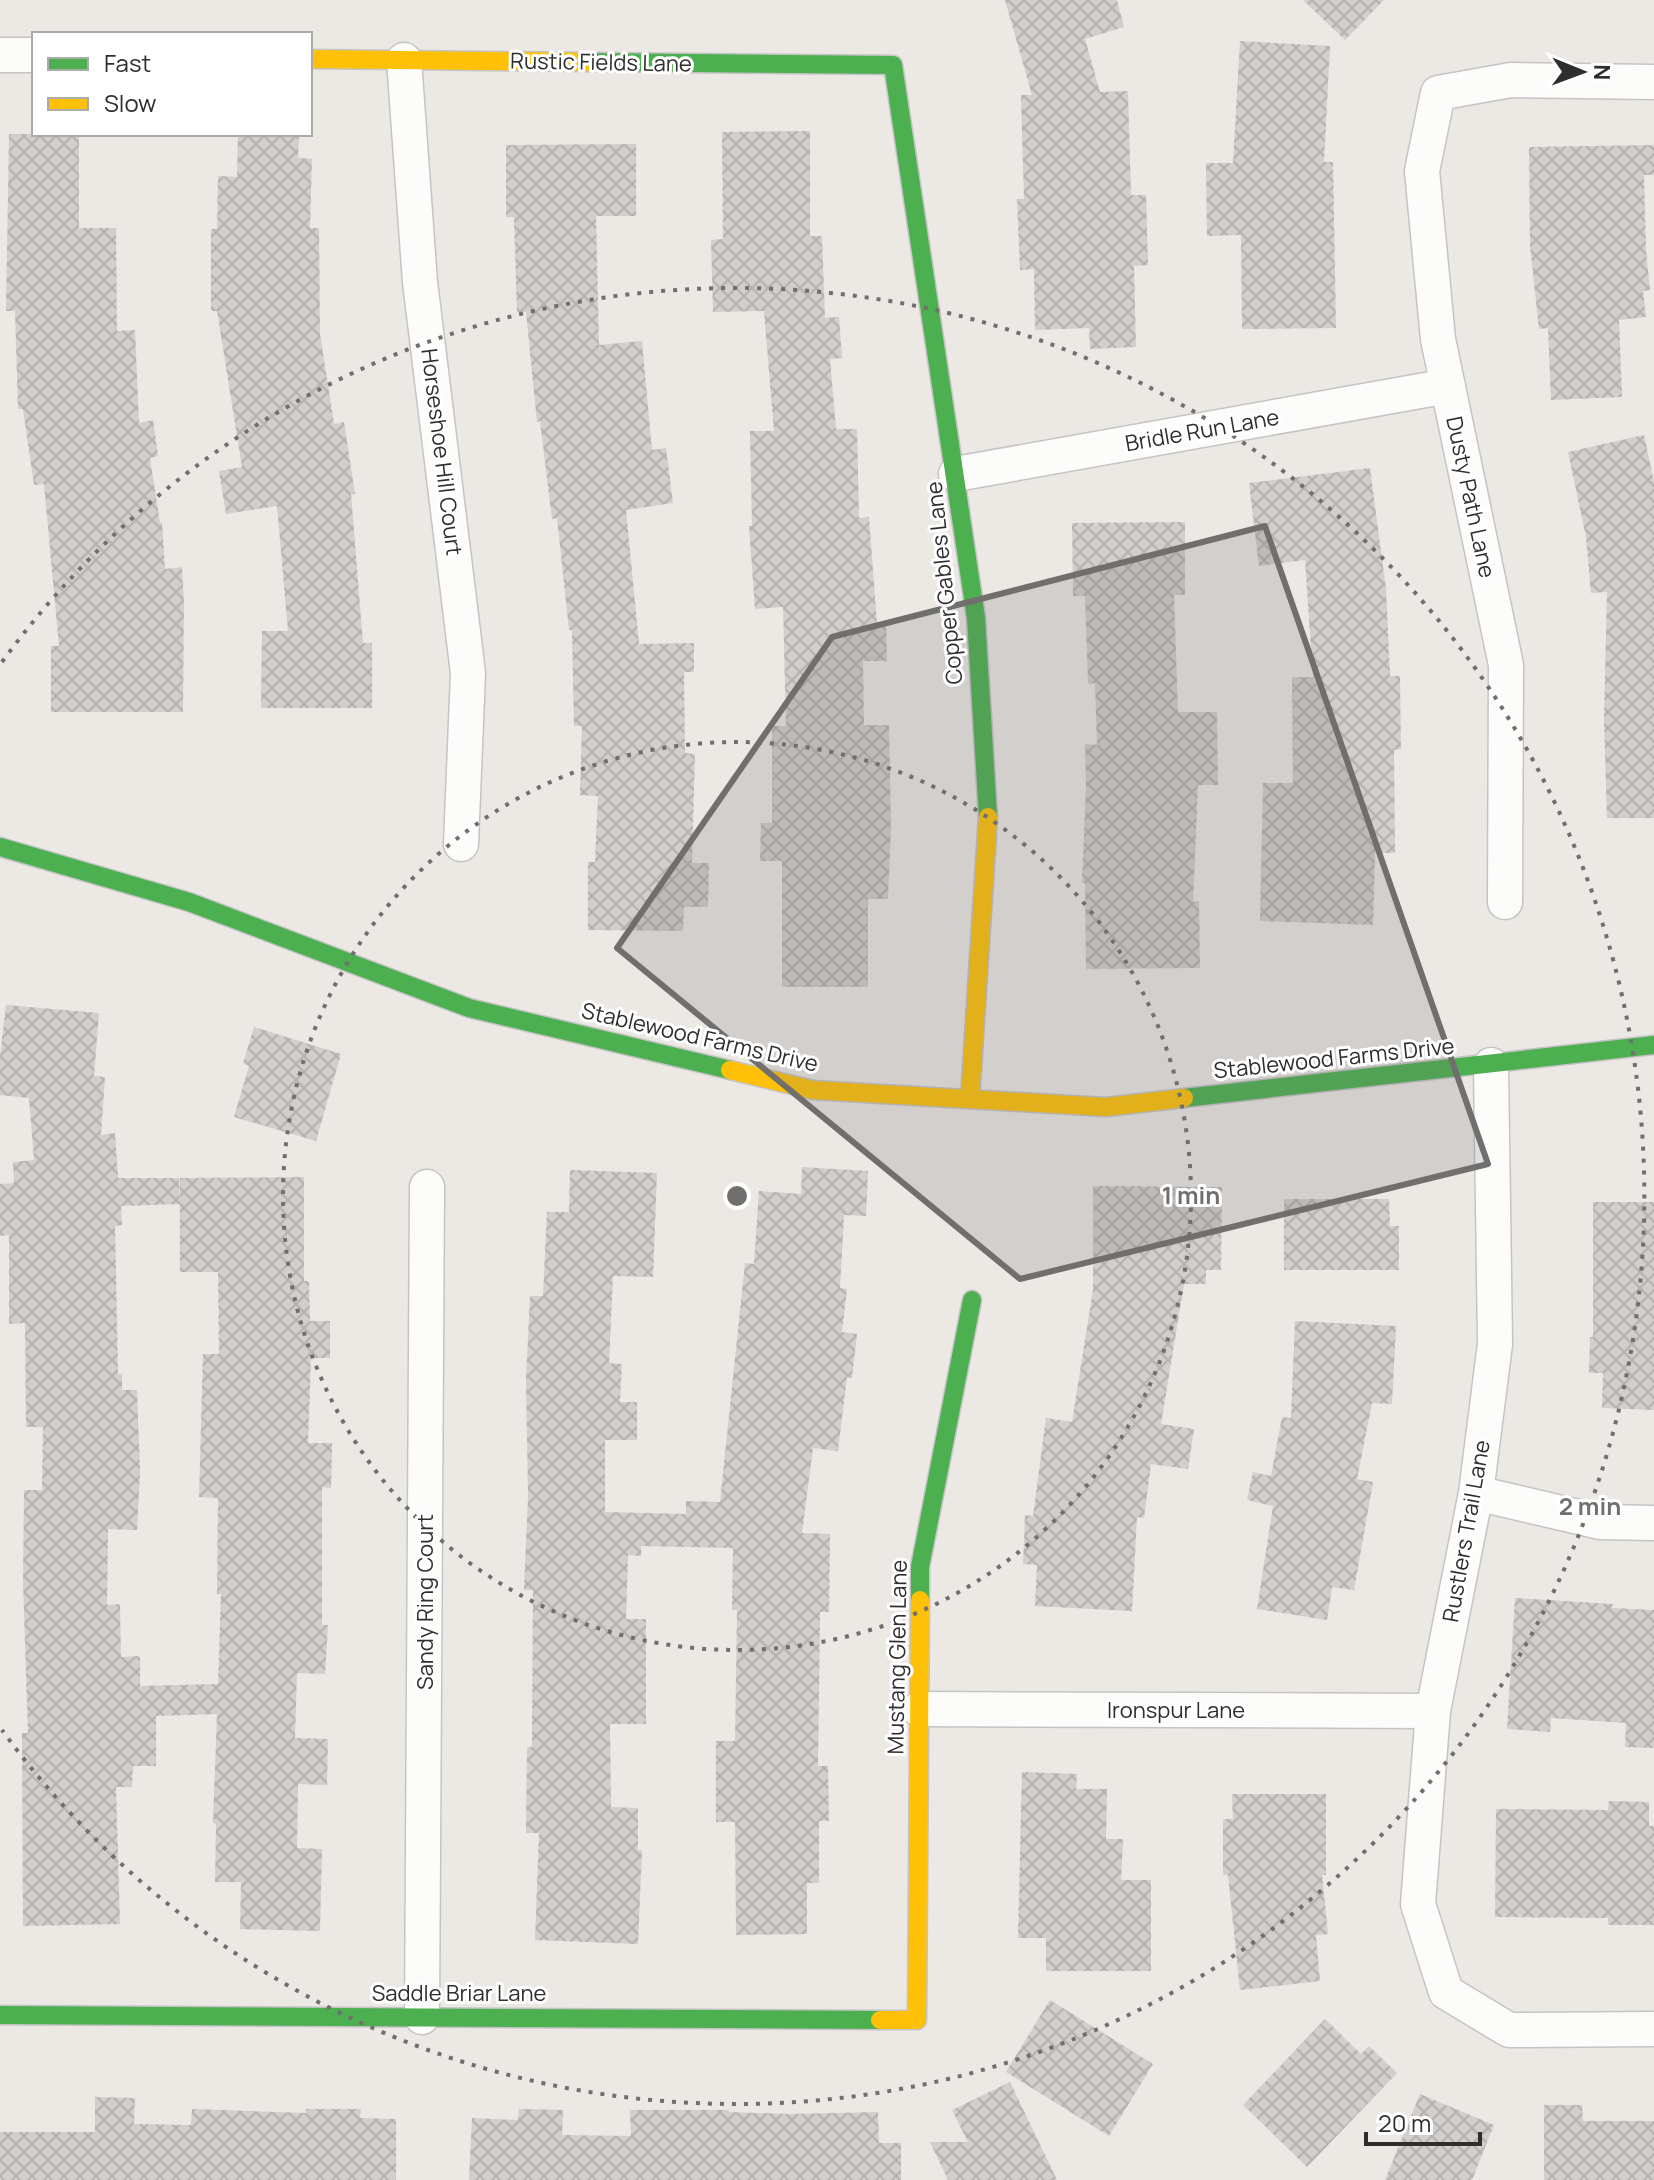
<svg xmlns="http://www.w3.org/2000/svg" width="1654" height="2180" viewBox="0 0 1654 2180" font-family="Manrope,sans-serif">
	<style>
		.building { fill: url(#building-cross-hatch) }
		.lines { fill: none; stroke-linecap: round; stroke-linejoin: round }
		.street-casing { stroke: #c5c4c5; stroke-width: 37 }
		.fast-casing { stroke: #c5c4c5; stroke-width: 21 }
		.slow-casing { stroke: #c5c4c5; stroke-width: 21 }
		.street { stroke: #fcfcfb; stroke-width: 34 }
		.fast { stroke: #4caf50; stroke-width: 18 }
		.slow { stroke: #ffc107; stroke-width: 18 }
		.marked { fill: #706f6e; fill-opacity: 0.2; stroke: #706f6e; stroke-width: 6; stroke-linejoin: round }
		.ring { fill: none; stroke: #706f6e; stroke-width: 4; stroke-dasharray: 4 8 }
		.labels { text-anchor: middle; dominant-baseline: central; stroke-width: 6; stroke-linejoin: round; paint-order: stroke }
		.street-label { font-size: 22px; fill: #2e2e2e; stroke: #fff }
		.centre { fill: #706f6e; stroke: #fff; stroke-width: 4 }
		.ring-label { font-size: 24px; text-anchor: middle; font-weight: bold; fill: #706f6e; stroke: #fff; stroke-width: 6; stroke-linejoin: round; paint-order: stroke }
	</style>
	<defs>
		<pattern id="building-cross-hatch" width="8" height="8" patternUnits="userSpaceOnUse" patternTransform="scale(2)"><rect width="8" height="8" fill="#d1cecb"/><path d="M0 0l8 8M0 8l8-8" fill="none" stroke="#b4b1af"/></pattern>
	</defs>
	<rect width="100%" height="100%" fill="#ece8e4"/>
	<path class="building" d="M 1005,0 L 1117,0 L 1124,27 L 1085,39 L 1100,92 L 1128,91 L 1131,195 L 1146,195 L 1148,265 L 1134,266 L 1136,347 L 1090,349 L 1089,328 L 1035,330 L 1034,269 L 1020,270 L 1017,199 L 1024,199 L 1021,95 L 1032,95 Z
		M 1303,0 L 1384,0 L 1345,40 Z
		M 1240,41 L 1330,46 L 1324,162 L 1333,162 L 1336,328 L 1242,329 L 1241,235 L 1207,236 L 1206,163 L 1233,163 Z
		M 810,131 L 810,236 L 822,236 L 825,318 L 839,317 L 842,358 L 830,359 L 836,429 L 857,429 L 859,518 L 869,517 L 877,624 L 886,624 L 887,661 L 863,661 L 864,725 L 889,725 L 891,828 L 888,899 L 868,899 L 868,987 L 782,987 L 782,861 L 760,861 L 761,823 L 772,823 L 772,726 L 786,726 L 783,607 L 755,609 L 749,526 L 752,526 L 750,431 L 774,431 L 764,311 L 713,312 L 711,240 L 723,239 L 722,132 Z
		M 9,134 L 79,134 L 79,228 L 116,228 L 117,331 L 135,330 L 139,423 L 153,420 L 158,456 L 150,458 L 160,523 L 162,522 L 165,569 L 182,567 L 184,602 L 183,712 L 51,712 L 51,646 L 59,646 L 44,484 L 34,485 L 23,409 L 18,409 L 15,311 L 6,311 Z
		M 238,134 L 299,134 L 298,158 L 312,159 L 310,228 L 319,228 L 320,334 L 334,424 L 344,422 L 355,494 L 351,494 L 363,643 L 372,643 L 372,708 L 261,708 L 262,631 L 288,631 L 277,506 L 226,514 L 219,471 L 242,467 L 217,311 L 211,311 L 211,229 L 217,229 L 218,176 L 237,177 Z
		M 636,144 L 636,216 L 596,216 L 599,345 L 642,341 L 652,450 L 666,448 L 673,503 L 626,510 L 639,644 L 694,643 L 694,672 L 684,672 L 685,753 L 695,754 L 692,863 L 709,863 L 708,907 L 684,907 L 683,931 L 588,930 L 588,862 L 595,862 L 598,796 L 580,795 L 582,726 L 574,726 L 572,630 L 569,630 L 557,518 L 552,519 L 540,421 L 537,422 L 526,312 L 517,312 L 514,217 L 506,217 L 506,145 Z
		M 1654,145 L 1654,175 L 1644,175 L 1646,250 L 1650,290 L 1643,291 L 1646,317 L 1619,320 L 1622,397 L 1551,400 L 1548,328 L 1539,329 L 1530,245 L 1529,147 Z
		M 1644,435 L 1654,482 L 1654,818 L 1607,818 L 1604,719 L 1607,592 L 1591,593 L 1586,537 L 1568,452 Z
		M 1370,468 L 1386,589 L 1390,676 L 1400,676 L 1401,749 L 1394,750 L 1395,853 L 1375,853 L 1373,925 L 1260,921 L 1263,783 L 1293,783 L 1292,677 L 1313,677 L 1305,560 L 1259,566 L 1249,483 Z
		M 1185,522 L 1185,595 L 1174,595 L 1178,712 L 1217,712 L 1218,785 L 1198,785 L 1193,902 L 1199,901 L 1200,968 L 1086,969 L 1085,883 L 1082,883 L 1086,786 L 1085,744 L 1097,745 L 1095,683 L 1088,684 L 1085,596 L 1073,596 L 1072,523 Z
		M 6,1005 L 99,1013 L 94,1076 L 105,1077 L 101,1135 L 115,1133 L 118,1178 L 179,1178 L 180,1204 L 121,1206 L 122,1225 L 115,1226 L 118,1374 L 122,1374 L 122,1390 L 137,1390 L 140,1472 L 137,1530 L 108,1529 L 107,1605 L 120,1604 L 121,1657 L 140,1656 L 140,1686 L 218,1684 L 221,1594 L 217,1594 L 218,1498 L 199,1497 L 203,1354 L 219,1354 L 218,1272 L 180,1272 L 180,1178 L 304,1177 L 304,1281 L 309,1281 L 310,1321 L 330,1321 L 330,1358 L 311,1358 L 308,1443 L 332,1443 L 331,1488 L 322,1487 L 322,1625 L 328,1625 L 325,1674 L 297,1673 L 295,1738 L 328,1739 L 327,1785 L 298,1784 L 297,1848 L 322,1849 L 320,1931 L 240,1929 L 241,1882 L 215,1882 L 216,1824 L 213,1823 L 217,1714 L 156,1716 L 156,1766 L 133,1766 L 132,1787 L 116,1787 L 120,1924 L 23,1926 L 22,1733 L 28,1733 L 23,1582 L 24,1490 L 42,1490 L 43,1427 L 26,1427 L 25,1323 L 9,1324 L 9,1235 L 0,1236 L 0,1184 L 14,1183 L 13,1162 L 34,1160 L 29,1098 L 0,1095 L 0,1057 Z
		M 254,1027 L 341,1054 L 316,1141 L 234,1117 L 249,1066 L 243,1063 Z
		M 802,1167 L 868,1171 L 866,1216 L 844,1215 L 840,1288 L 847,1289 L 842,1332 L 857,1334 L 852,1378 L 847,1377 L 838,1451 L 813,1448 L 802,1533 L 830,1534 L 829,1612 L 820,1612 L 818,1766 L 828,1766 L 829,1821 L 819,1821 L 819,1883 L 807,1883 L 807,1934 L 736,1935 L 735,1822 L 716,1822 L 716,1741 L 735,1741 L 737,1610 L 732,1610 L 733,1548 L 641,1546 L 641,1556 L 628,1555 L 626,1619 L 646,1619 L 646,1724 L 610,1724 L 611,1807 L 638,1808 L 638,1850 L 642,1850 L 638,1944 L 535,1940 L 539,1833 L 526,1833 L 527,1747 L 532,1747 L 533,1590 L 524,1590 L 528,1497 L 526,1380 L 530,1296 L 543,1296 L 547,1212 L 569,1212 L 570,1170 L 657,1173 L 653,1277 L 613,1276 L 609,1363 L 622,1364 L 620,1402 L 637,1402 L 637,1440 L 605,1440 L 605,1512 L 686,1514 L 686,1501 L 720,1502 L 745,1263 L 754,1264 L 759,1191 L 801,1194 Z
		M 1093,1186 L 1222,1187 L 1221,1270 L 1206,1270 L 1206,1284 L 1184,1284 L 1161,1424 L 1194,1429 L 1188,1469 L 1151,1464 L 1144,1518 L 1137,1517 L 1132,1611 L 1035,1606 L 1037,1565 L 1023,1564 L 1025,1515 L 1033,1516 L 1046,1418 L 1072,1422 L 1093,1290 Z
		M 1284,1199 L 1389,1199 L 1390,1226 L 1399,1226 L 1399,1270 L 1284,1270 Z
		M 1593,1202 L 1654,1202 L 1654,1410 L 1602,1408 L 1603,1373 L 1589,1373 L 1590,1337 L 1593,1337 Z
		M 1295,1321 L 1396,1326 L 1392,1404 L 1372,1403 L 1357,1479 L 1373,1482 L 1354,1590 L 1332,1587 L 1327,1620 L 1257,1609 L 1273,1506 L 1247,1500 L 1253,1472 L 1271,1476 L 1282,1417 L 1291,1418 Z
		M 1515,1598 L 1613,1604 L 1612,1608 L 1654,1610 L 1654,1748 L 1625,1747 L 1626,1723 L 1551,1718 L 1550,1732 L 1507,1729 Z
		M 1022,1772 L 1077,1774 L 1076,1789 L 1107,1789 L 1106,1839 L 1123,1839 L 1121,1880 L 1151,1880 L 1151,1971 L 1046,1971 L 1046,1938 L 1018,1938 Z
		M 1232,1794 L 1326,1794 L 1326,1875 L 1322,1875 L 1328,1934 L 1316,1935 L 1320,1981 L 1240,1990 L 1228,1875 L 1223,1875 L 1223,1819 L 1233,1819 Z
		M 1609,1801 L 1649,1802 L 1649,1826 L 1654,1826 L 1654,1925 L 1608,1925 L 1608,1918 L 1495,1917 L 1496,1809 L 1608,1810 Z
		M 1050,2000 L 1153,2064 L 1109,2136 L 1006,2072 Z
		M 1325,2019 L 1361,2054 L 1369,2046 L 1397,2073 L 1307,2167 L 1243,2105 Z
		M 1010,2082 L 1057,2180 L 948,2180 L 930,2142 L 968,2142 L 952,2110 Z
		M 1420,2094 L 1494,2125 L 1472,2180 L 1385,2180 Z
		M 95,2097 L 135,2098 L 134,2124 L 191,2125 L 192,2109 L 306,2113 L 306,2109 L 361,2109 L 360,2118 L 396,2119 L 396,2180 L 0,2180 L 0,2132 L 95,2132 Z
		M 1544,2105 L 1582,2105 L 1583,2121 L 1654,2121 L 1654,2180 L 1544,2180 Z
		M 519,2109 L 563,2110 L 562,2135 L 631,2136 L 630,2110 L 729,2110 L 729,2112 L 790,2114 L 878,2112 L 879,2143 L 901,2143 L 901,2180 L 469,2180 L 472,2118 L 518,2120 Z"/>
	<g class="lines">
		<defs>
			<path id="street" d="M 0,55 L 34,55
				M 404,60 L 420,282 L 468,673 L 461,844
				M 956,474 L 1448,386
				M 1505,902 L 1506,665 L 1438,339 L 1422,171 L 1438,93 L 1511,80 L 1654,82
				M 1491,1065 L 1495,1344 L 1476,1493 L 1433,1711 L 1418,1904 L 1446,1992 L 1509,2030 L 1654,2029
				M 1476,1493 L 1600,1522 L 1654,1523
				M 919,1709 L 1433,1711
				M 422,2017 L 427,1187"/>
			<path id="fast" d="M 590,62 L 893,65 L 976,618 L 988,817
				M 0,847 L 189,902 L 469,1008 L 730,1070
				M 1184,1098 L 1654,1045
				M 920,1600 L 920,1567 L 972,1300
				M 0,2015 L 880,2020"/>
			<path id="slow" d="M 310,59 L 590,62
				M 730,1070 L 813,1090 L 1106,1107 L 1184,1098
				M 970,1099 L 988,817
				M 880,2020 L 917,2020 L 920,1600"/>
		</defs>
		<use href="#street" class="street-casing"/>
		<use href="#fast" class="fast-casing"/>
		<use href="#slow" class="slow-casing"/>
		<use href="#street" class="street"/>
		<use href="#fast" class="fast"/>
		<use href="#slow" class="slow"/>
	</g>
	<path class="marked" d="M 1265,526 L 1488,1164 L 1020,1279 L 617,948 L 832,637 Z"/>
	<g class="ring">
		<circle cx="737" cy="1196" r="454"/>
		<path d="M2 662A908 908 0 1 1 2 1730"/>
	</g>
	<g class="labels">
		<g class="street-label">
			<text transform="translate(601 62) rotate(1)">Rustic Fields Lane</text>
			<text transform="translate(1202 430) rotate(-10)">Bridle Run Lane</text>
			<text transform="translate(442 452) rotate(83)">Horseshoe Hill Court</text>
			<text transform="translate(1471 497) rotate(78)">Dusty Path Lane</text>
			<text transform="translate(944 583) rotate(-96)">Copper Gables Lane</text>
			<text transform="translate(700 1037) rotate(13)">Stablewood Farms Drive</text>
			<text transform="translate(1334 1058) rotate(-6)">Stablewood Farms Drive</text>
			<text transform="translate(1466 1531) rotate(-80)">Rustlers Trail Lane</text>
			<text transform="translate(425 1602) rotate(-90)">Sandy Ring Court</text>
			<text transform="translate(897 1657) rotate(-89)">Mustang Glen Lane</text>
			<text x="1176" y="1710">Ironspur Lane</text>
			<text x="459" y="1993">Saddle Briar Lane</text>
		</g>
	</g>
	<circle cx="737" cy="1196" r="12" class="centre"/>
	<g class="ring-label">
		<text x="1191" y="1204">1 min</text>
		<text x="1590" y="1515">2 min</text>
	</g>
	<rect x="32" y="32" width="280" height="104" fill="#ffffff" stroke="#ababab" stroke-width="2"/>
	<rect x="48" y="58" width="40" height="12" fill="#4caf50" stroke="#ababab" stroke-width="2"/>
	<text x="104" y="72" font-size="24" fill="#2e2e2e">Fast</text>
	<rect x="48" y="98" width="40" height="12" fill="#ffc107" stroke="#ababab" stroke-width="2"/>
	<text x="104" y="112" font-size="24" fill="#2e2e2e">Slow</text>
	<g transform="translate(1582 72) rotate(91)" stroke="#ffffff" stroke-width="6" paint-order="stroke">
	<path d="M0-6L14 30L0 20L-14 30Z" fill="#2e2e2e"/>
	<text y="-12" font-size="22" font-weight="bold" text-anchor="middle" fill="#2e2e2e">N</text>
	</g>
	<path d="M1366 2132v12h114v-12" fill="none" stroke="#2e2e2e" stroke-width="4"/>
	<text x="1378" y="2132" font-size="24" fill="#2e2e2e" stroke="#ffffff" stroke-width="6" paint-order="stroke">20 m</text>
</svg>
